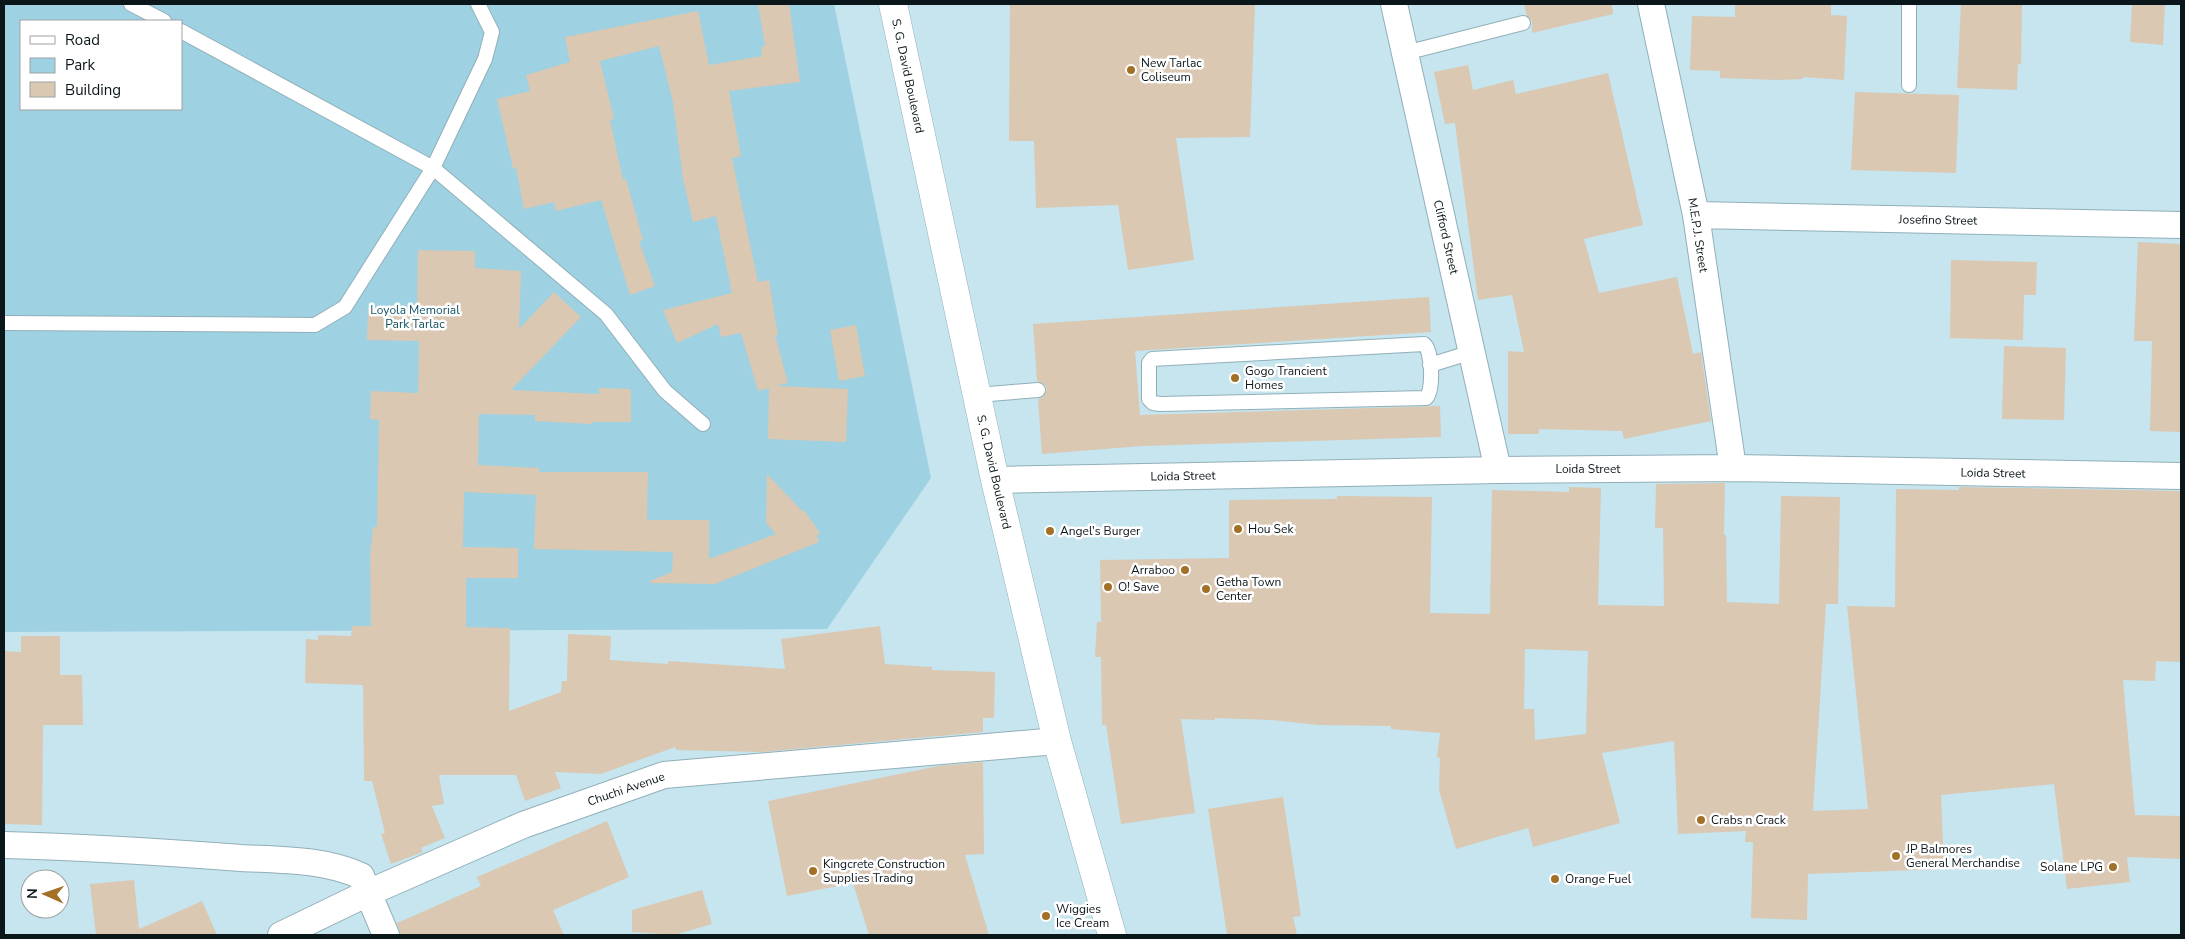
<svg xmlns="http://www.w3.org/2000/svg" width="2185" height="939" viewBox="0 0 2185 939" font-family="'Nunito Sans',sans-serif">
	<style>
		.green { fill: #9ed1e1; fill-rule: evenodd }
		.building { fill: #dac8b2; fill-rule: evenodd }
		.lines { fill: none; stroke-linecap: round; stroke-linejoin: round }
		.service-casing { stroke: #91afb8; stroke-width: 16 }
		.minor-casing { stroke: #91afb8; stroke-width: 28 }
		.tertiary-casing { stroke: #91afb8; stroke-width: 29 }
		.service { stroke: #fff; stroke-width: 14 }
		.minor { stroke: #fff; stroke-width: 26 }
		.tertiary { stroke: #fff; stroke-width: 28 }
		.poi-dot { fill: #a27026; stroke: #fff; stroke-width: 2 }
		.labels { text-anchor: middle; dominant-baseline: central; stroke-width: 5; stroke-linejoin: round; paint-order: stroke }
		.poi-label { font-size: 12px; fill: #0b161a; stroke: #fff; text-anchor: start }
		.street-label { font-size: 12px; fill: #0b161a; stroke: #fff }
		.park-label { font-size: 12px; fill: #125263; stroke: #fff }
	</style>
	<rect width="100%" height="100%" fill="#c6e5ef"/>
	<path class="green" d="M 4,4 L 834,4 L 931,478 L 827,629 L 4,632 ZM 21,21 L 181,21 L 181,109 L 21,109 Z"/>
	<path class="building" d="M 758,4 L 789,4 L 800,82 L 729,91 L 741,156 L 732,158 L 758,282 L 769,280 L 778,335 L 775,335 L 788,383 L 776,386 L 848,389 L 846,442 L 768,439 L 769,388 L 758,391 L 741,333 L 721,337 L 718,324 L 677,343 L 663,310 L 732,293 L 716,216 L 693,222 L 683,179 L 673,102 L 659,46 L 600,61 L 614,119 L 610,120 L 623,180 L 626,179 L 643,240 L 639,241 L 655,286 L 630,295 L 601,200 L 556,211 L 554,202 L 524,209 L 516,168 L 513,168 L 497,99 L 530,91 L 526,75 L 570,62 L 565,37 L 698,11 L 709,65 L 762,56 L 761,47 L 765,46 Z
		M 1010,4 L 1255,4 L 1250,137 L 1176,138 L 1194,260 L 1128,270 L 1118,205 L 1036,208 L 1034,141 L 1009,141 Z
		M 1524,4 L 1612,4 L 1613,14 L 1532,33 L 1532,21 L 1527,16 Z
		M 1735,4 L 1831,4 L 1831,15 L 1847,16 L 1844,80 L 1803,77 L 1803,79 L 1778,80 L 1720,78 L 1720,71 L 1690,70 L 1692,16 L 1735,17 Z
		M 1961,4 L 2022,4 L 2021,64 L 2018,64 L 2017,90 L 1957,88 Z
		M 2132,4 L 2165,4 L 2163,45 L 2130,42 Z
		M 1468,65 L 1473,90 L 1513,80 L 1516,94 L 1608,73 L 1643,225 L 1584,239 L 1599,293 L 1677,277 L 1693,354 L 1701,352 L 1711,421 L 1624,439 L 1622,431 L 1539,429 L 1539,434 L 1508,434 L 1508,351 L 1524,352 L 1512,295 L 1478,300 L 1455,123 L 1445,124 L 1434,72 Z
		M 1855,92 L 1959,95 L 1956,173 L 1851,170 Z
		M 2138,242 L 2181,244 L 2181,432 L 2150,431 L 2152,341 L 2134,341 Z
		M 418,250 L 475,251 L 475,268 L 521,271 L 519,329 L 554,292 L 581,317 L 511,390 L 599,394 L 599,388 L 631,389 L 631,422 L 592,422 L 592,424 L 535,421 L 535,415 L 479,414 L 478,465 L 539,468 L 539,472 L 648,472 L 647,520 L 709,520 L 709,559 L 776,534 L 766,523 L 767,474 L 803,512 L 804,510 L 820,533 L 817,536 L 819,542 L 715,584 L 650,583 L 650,581 L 672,572 L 673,552 L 534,549 L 536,495 L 464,492 L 463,547 L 518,548 L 518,578 L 466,578 L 466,627 L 510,628 L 509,711 L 561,692 L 562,681 L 567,681 L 568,634 L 611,636 L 610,660 L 668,664 L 668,661 L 785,669 L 781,639 L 880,626 L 885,664 L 932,667 L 932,670 L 995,672 L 994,718 L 983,718 L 983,732 L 761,752 L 676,750 L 675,747 L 601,774 L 555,772 L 561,788 L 525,801 L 516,775 L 439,775 L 444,804 L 432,806 L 445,838 L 421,848 L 423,852 L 391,864 L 381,834 L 385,833 L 372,781 L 364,781 L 363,685 L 305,683 L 306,639 L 318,640 L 318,635 L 351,636 L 352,626 L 371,626 L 370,555 L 373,527 L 377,527 L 379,420 L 370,419 L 371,391 L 418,393 L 419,341 L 367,340 L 368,308 L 417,309 Z
		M 1951,260 L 2037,262 L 2036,295 L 2024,295 L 2023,340 L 1950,338 Z
		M 1429,297 L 1431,332 L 1135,351 L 1140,415 L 1440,406 L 1441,437 L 1142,446 L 1042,454 L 1038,399 L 1043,397 L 1047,390 L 1045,385 L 1037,381 L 1033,324 Z
		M 856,325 L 865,376 L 839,381 L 830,330 Z
		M 2004,346 L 2066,348 L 2064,420 L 2002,419 Z
		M 1725,483 L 1724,535 L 1726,535 L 1727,602 L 1779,604 L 1781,496 L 1840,497 L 1838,604 L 1826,604 L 1813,811 L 1868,809 L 1847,606 L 1895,607 L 1896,489 L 1959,490 L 1959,487 L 2181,491 L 2181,662 L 2156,661 L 2155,681 L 2123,680 L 2135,815 L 2181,816 L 2181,859 L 2127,857 L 2130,882 L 2067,889 L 2054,784 L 1941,795 L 1944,869 L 1808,874 L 1807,920 L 1751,918 L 1753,842 L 1745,842 L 1746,831 L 1678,834 L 1674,741 L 1602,753 L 1620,823 L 1533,847 L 1528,828 L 1456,849 L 1439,790 L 1440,758 L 1437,757 L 1440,733 L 1391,729 L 1391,726 L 1319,725 L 1272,720 L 1215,718 L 1215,720 L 1181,719 L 1195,813 L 1121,824 L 1106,725 L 1102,725 L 1101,657 L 1095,657 L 1097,622 L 1101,622 L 1100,560 L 1229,558 L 1229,500 L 1337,499 L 1337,496 L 1432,497 L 1430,613 L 1490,614 L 1492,490 L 1569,492 L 1569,487 L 1601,488 L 1598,605 L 1664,606 L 1663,528 L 1655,528 L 1656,484 ZM 1525,649 L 1588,651 L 1586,734 L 1535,740 L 1534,709 L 1524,709 Z
		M 21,636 L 60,636 L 60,675 L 82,675 L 83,725 L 43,725 L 42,825 L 4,824 L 4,651 L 21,652 Z
		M 983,762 L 984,854 L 965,855 L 989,935 L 869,935 L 853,883 L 787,896 L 768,801 L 938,766 Z
		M 1283,797 L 1301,916 L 1293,917 L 1297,935 L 1227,935 L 1208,809 Z
		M 607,821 L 629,877 L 553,910 L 564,935 L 401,935 L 397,923 L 481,886 L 477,877 Z
		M 134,880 L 139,929 L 202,901 L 217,935 L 96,935 L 90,884 Z
		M 702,890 L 712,924 L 674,935 L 632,932 L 632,910 Z"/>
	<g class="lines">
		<defs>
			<path id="service" d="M 131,4 L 164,21
				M 181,31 L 433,168 L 606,314 L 665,391 L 703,424
				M 1405,53 L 1523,23
				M 1909,85 L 1909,4
				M 4,323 L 315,325 L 345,307 L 433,168 L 485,59 L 492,32 L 478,4
				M 1424,344 C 1432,350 1434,390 1426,398 L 1160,404 L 1153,403 L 1149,399 L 1149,363 L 1152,359 Z
				M 1430,365 L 1472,352
				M 977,395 L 1038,390"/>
			<path id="minor" d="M 1394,4 L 1498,470
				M 1651,4 L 1696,215 L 1733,468
				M 1696,215 L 2181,225
				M 995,480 L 1498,470 L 1733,468 L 2181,476
				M 4,845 C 83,847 162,852 241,858 C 280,860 324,859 361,876 L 386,935
				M 281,935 L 368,893 L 523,825 L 664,775 L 1057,741"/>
			<path id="tertiary" d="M 893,4 L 995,480 L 1057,741 L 1112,935"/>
		</defs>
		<use href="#service" class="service-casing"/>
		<use href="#minor" class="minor-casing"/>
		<use href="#tertiary" class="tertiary-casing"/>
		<use href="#service" class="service"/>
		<use href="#minor" class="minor"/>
		<use href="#tertiary" class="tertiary"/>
	</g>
	<g class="poi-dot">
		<circle cx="1131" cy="70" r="5"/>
		<circle cx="1235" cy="378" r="5"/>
		<circle cx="1238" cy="529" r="5"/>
		<circle cx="1050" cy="531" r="5"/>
		<circle cx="1185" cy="570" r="5"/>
		<circle cx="1108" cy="587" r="5"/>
		<circle cx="1206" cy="589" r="5"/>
		<circle cx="1701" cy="820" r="5"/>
		<circle cx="1896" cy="856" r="5"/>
		<circle cx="2113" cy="867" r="5"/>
		<circle cx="813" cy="871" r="5"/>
		<circle cx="1555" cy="879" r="5"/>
		<circle cx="1046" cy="916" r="5"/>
	</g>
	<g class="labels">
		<g class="poi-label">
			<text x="1141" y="63">New Tarlac<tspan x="1141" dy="14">Coliseum</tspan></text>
			<text x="1245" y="371">Gogo Trancient<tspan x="1245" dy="14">Homes</tspan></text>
			<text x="1248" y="529">Hou Sek</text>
			<text x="1060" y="531">Angel's Burger</text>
			<text x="1175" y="570" text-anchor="end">Arraboo</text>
			<text x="1216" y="582">Getha Town<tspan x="1216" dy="14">Center</tspan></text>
			<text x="1118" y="587">O! Save</text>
			<text x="1711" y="820">Crabs n Crack</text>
			<text x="1906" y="849">JP Balmores<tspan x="1906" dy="14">General Merchandise</tspan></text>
			<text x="823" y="864">Kingcrete Construction<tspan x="823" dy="14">Supplies Trading</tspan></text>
			<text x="2103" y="867" text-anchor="end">Solane LPG</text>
			<text x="1565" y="879">Orange Fuel</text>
			<text x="1056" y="909">Wiggies<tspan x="1056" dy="14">Ice Cream</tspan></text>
		</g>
		<g class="street-label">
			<text transform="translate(908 76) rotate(78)">S. G. David Boulevard</text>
			<text transform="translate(1938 220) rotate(1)">Josefino Street</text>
			<text transform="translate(1698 235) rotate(81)">M.E.P.J. Street</text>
			<text transform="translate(1446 237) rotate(77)">Clifford Street</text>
			<text x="1588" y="469">Loida Street</text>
			<text transform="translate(994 472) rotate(77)">S. G. David Boulevard</text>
			<text transform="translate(1993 473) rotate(1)">Loida Street</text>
			<text transform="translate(1183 476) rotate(-1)">Loida Street</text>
			<text transform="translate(626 789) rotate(-19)">Chuchi Avenue</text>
		</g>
		<g class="park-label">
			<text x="415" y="310">Loyola Memorial<tspan x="415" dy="14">Park Tarlac</tspan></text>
		</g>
	</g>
	<rect width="2185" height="939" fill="none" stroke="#0b161a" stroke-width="10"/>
	<rect x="20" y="20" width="162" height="90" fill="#ffffff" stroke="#9da2a3"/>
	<rect x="30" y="36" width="25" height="8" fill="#ffffff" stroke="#9da2a3"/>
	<text x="65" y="45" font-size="15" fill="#0b161a">Road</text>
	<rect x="30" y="58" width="25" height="15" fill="#9ed1e1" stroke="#9da2a3"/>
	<text x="65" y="70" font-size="15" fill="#0b161a">Park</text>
	<rect x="30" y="82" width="25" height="15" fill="#dac8b2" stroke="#9da2a3"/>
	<text x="65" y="95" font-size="15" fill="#0b161a">Building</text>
	<g transform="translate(45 894) rotate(272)"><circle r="24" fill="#ffffff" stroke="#9da2a3"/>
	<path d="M0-4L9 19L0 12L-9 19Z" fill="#a27026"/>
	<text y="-8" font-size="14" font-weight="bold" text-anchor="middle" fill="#0b161a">N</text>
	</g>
</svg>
